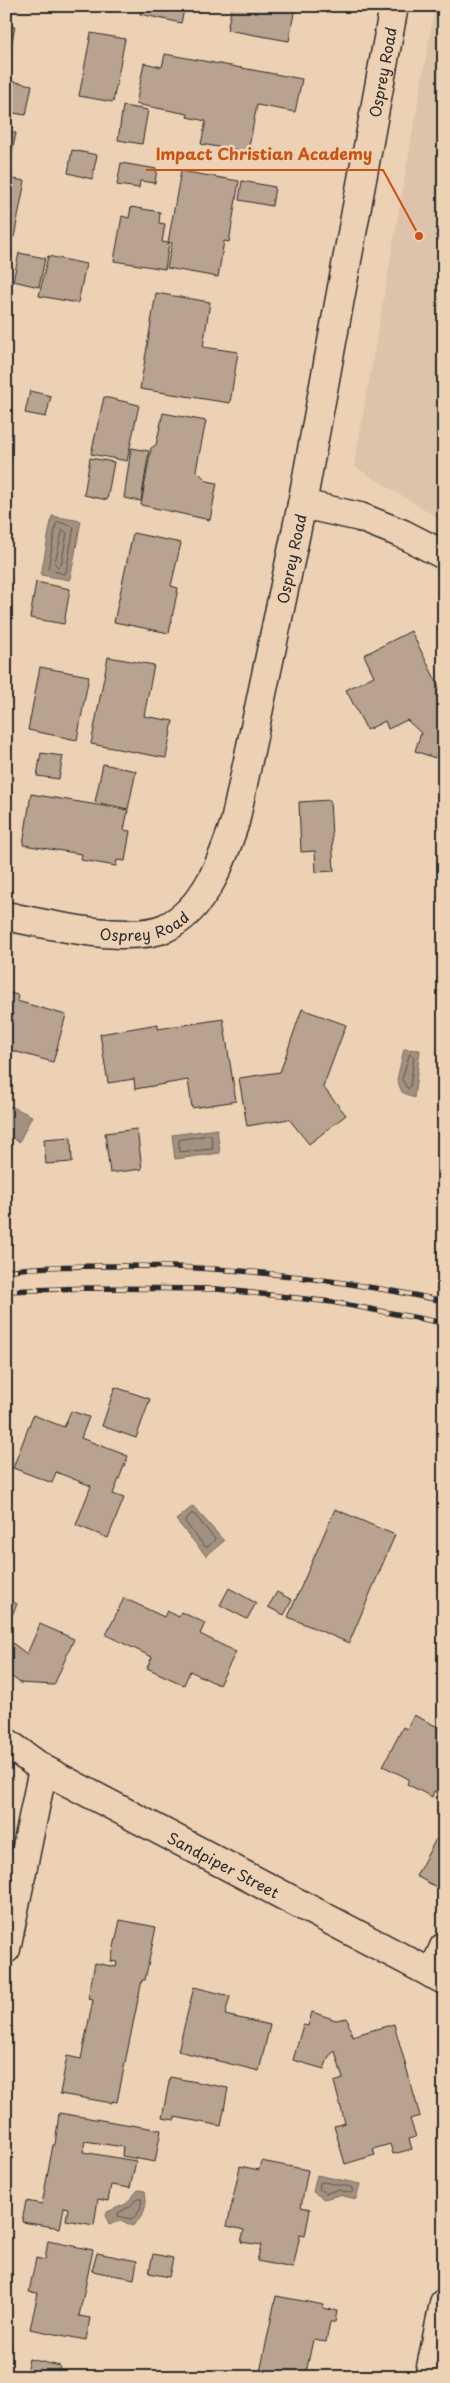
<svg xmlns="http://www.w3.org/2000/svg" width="450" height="2383" viewBox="0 0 450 2383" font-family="'Playpen Sans',sans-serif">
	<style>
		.built { fill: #ddc3a9 }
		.water { fill: #a39180; stroke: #73685e }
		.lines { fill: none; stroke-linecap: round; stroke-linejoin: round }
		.shore { stroke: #5b544d; stroke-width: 1 }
		.building { fill: #b7a38f; stroke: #2b2b2b }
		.minor-casing { stroke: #2b2b2b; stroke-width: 31 }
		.minor { stroke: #edd1b4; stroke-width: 28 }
		.rail-casing { stroke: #2b2b2b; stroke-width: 5.5 }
		.rail { stroke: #edd1b4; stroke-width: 4; stroke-dasharray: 11; stroke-linecap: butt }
		.labels { text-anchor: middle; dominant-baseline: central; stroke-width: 5; stroke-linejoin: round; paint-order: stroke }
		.street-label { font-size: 15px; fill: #2b2b2b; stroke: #edd1b4 }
		.leader { fill: none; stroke: #cc5211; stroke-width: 2 }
		.callout-dot { fill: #cc5211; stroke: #edd1b4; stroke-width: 2 }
		.callout-label { font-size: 16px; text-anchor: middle; font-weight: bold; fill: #cc5211; stroke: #edd1b4; stroke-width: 5; stroke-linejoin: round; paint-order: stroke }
	</style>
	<rect width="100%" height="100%" fill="#edd1b4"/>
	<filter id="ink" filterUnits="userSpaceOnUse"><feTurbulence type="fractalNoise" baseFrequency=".02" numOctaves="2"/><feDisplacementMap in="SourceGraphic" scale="10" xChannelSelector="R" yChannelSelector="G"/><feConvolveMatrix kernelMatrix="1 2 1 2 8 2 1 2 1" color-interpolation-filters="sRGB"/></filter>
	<g filter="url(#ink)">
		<path class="built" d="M 435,6 L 444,6 L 444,522 L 354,466 Z"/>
		<path class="water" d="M 52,516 L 81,521 L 70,580 L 41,575 Z
			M 404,1049 L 420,1050 L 414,1098 L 402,1092 L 397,1080 Z
			M 6,1104 L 32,1116 L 19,1142 L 6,1134 Z
			M 217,1129 L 220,1153 L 175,1159 L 172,1135 Z
			M 193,1506 L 224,1541 L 206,1556 L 176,1520 Z
			M 317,2175 L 360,2184 L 356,2199 L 339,2195 L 324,2199 L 313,2192 Z
			M 138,2190 L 145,2191 C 148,2206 144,2217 132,2226 L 123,2221 L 109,2224 L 106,2217 L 107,2212 L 126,2204 Z"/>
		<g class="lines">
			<path class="shore" d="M 59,522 L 74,527 L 66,572 L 64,574 L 48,569 L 56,524 Z
				M 63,530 L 67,533 L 61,565 L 58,567 L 55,564 Z
				M 410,1054 L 414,1057 L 410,1087 L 408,1089 L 402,1080 Z
				M 211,1135 L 213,1149 L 179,1152 L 179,1140 Z
				M 191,1514 L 194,1514 L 215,1539 L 208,1547 L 205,1547 L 185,1522 Z
				M 323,2182 L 351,2187 L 353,2191 L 350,2193 L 338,2190 L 325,2193 L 319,2189 L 320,2183 Z
				M 138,2198 L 141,2198 C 143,2206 138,2216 131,2219 L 118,2216 L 118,2213 L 129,2207 Z"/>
		</g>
		<path class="building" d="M 142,6 L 185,6 L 181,23 L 140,14 Z
			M 232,6 L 295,7 L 289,41 L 227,30 Z
			M 6,25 L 15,27 L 6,70 Z
			M 91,33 L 125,39 L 113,102 L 79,96 Z
			M 165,54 L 302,79 L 295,112 L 257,105 L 248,152 L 201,144 L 206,121 L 187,117 L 188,114 L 136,104 L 144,63 L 162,67 Z
			M 6,80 L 32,85 L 26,115 L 6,112 Z
			M 123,106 L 148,110 L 142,144 L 118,140 Z
			M 6,131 L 16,133 L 7,178 L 25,181 L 14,237 L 6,235 Z
			M 72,150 L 97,155 L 92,179 L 68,173 Z
			M 121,163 L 157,169 L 155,183 L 140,181 L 139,188 L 117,185 Z
			M 181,171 L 239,181 L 229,242 L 224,241 L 218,277 L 167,268 L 172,243 L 168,242 Z
			M 242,181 L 275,187 L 272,206 L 239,200 Z
			M 131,207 L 160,212 L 159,223 L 165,224 L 162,242 L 169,243 L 165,269 L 114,261 L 122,216 L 129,218 Z
			M 19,253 L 45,258 L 39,287 L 13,281 Z
			M 48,256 L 86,264 L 78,303 L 39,296 Z
			M 6,262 L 10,263 L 6,282 Z
			M 156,293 L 210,302 L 203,347 L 238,352 L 230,403 L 140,389 Z
			M 30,391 L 51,396 L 46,417 L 25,413 Z
			M 104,397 L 139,405 L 127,461 L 91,454 Z
			M 163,413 L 206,421 L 196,470 L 207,481 L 217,483 L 210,520 L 141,505 L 151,448 L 156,445 Z
			M 131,448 L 149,451 L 141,501 L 124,498 Z
			M 90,458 L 114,462 L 107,500 L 84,495 Z
			M 133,533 L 181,543 L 171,586 L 178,588 L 169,633 L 114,622 Z
			M 36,582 L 70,589 L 64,624 L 30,618 Z
			M 411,631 L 444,697 L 444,737 L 435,758 L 415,751 L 421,733 L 407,720 L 388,729 L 385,721 L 367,730 L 346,690 L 374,676 L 364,655 Z
			M 108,657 L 154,665 L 144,716 L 173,721 L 166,758 L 91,744 Z
			M 40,667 L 89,676 L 77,740 L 28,730 Z
			M 41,753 L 63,756 L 59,779 L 37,776 Z
			M 103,764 L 136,771 L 128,809 L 95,802 Z
			M 31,794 L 128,810 L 124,830 L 130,831 L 125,861 L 117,860 L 116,866 L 81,860 L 82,854 L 23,845 Z
			M 330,800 L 334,871 L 316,872 L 315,851 L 301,852 L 299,802 Z
			M 6,992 L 18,995 L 17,1001 L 66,1015 L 53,1062 L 6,1049 Z
			M 302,1009 L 346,1025 L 323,1087 L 346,1115 L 309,1144 L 289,1119 L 247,1126 L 239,1078 L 280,1072 Z
			M 223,1019 L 236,1101 L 192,1108 L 188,1080 L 135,1089 L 134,1079 L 108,1083 L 100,1034 L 158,1024 L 158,1029 Z
			M 137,1129 L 142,1169 L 110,1173 L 105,1133 Z
			M 71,1137 L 72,1162 L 46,1164 L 44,1139 Z
			M 115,1387 L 150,1399 L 136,1438 L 102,1426 Z
			M 71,1411 L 89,1417 L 81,1438 L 128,1456 L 113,1494 L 124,1498 L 108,1538 L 76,1525 L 91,1486 L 56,1472 L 52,1483 L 13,1468 L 33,1415 L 64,1427 Z
			M 335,1509 L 395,1535 L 349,1643 L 288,1617 Z
			M 229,1588 L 256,1603 L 247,1619 L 220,1605 Z
			M 277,1592 L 292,1600 L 284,1615 L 268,1607 Z
			M 124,1598 L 164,1617 L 167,1611 L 179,1617 L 181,1612 L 205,1623 L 200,1634 L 236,1652 L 219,1685 L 190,1671 L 184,1685 L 147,1668 L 152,1657 L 106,1635 Z
			M 6,1599 L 17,1604 L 8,1624 L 11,1642 L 27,1654 L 40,1624 L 74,1639 L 54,1685 L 20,1683 L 6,1672 Z
			M 414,1715 L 444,1730 L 444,1796 L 434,1791 L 432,1797 L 407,1784 L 409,1779 L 383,1766 L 403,1727 L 407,1729 Z
			M 436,1839 L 444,1844 L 444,1891 L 416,1876 Z
			M 120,1920 L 156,1927 L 145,1980 L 142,1980 L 117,2102 L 112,2101 L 112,2103 L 60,2094 L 67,2056 L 81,2059 L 93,2000 L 88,1999 L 95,1963 L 116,1967 L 117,1962 L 111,1961 Z
			M 194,1987 L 230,1996 L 225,2015 L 270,2025 L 259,2071 L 178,2051 Z
			M 312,2012 L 336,2020 L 347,2018 L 352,2036 L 394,2024 L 420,2116 L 410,2119 L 416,2137 L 409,2139 L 412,2149 L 393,2154 L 390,2144 L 373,2149 L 375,2155 L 345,2164 L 334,2126 L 345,2123 L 334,2082 L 343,2079 L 335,2051 L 329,2056 L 324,2069 L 293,2060 L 303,2025 L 308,2026 Z
			M 170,2077 L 228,2088 L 221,2126 L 175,2117 L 175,2120 L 162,2118 Z
			M 59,2113 L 161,2130 L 155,2162 L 122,2156 L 123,2147 L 85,2141 L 83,2152 L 136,2161 L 130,2188 L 111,2185 L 108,2201 L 98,2199 L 94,2225 L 66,2220 L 68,2208 L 64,2207 L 60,2228 L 22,2222 L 26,2201 L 42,2204 L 53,2145 L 55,2145 Z
			M 261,2161 L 308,2170 L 301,2207 L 310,2209 L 305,2236 L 300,2235 L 293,2268 L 257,2261 L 261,2245 L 241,2242 L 244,2230 L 227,2226 L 240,2166 L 259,2170 Z
			M 48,2241 L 93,2250 L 79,2316 L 90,2318 L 86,2340 L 30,2329 L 38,2293 L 29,2292 L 36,2258 L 45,2260 Z
			M 97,2253 L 137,2261 L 134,2279 L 92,2271 Z
			M 153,2254 L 173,2258 L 169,2277 L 149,2273 Z
			M 276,2296 L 324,2305 L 323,2308 L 337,2311 L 335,2322 L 330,2322 L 326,2342 L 313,2340 L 305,2377 L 259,2377 Z
			M 29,2359 L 60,2366 L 58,2377 L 25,2377 Z"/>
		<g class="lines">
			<defs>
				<g id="minor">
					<path d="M 302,504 L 360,517 L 403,534 L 444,555"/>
					<path id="s1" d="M 6,916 C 45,924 129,944 165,928 C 205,909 222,861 235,822 L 302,504 L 394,6"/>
					<path id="s2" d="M 6,1742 L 43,1769 L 444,1980"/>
					<path d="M 6,1949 L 43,1769"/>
					<path d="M 432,1974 L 444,1947"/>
					<path d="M 429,2377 L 444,2303"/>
				</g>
			</defs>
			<use href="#minor" class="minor-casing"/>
			<use href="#minor" class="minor"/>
			<defs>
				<path id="rail" d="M 6,1271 C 42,1266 77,1266 112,1266 C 224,1265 334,1278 444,1301
					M 6,1291 L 87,1288 L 217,1289 L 332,1302 L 444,1323"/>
			</defs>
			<use href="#rail" class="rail-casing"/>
			<use href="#rail" class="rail"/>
		</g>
	</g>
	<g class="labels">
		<g class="street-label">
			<text stroke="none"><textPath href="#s1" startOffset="1056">Osprey Road</textPath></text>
			<text stroke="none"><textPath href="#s1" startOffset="561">Osprey Road</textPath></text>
			<text stroke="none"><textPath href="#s1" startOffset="141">Osprey Road</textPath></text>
			<text stroke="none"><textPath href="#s2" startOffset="250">Sandpiper Street</textPath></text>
		</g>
	</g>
	<path class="leader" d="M419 236L383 170H146"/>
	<circle class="callout-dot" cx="419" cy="236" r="5"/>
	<g class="callout-label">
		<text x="264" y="160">Impact Christian Academy</text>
	</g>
	<rect width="450" height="2383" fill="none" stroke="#edd1b4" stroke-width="25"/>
	<rect x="12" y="12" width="425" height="2358" fill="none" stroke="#2b2b2b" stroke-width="2" filter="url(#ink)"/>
</svg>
